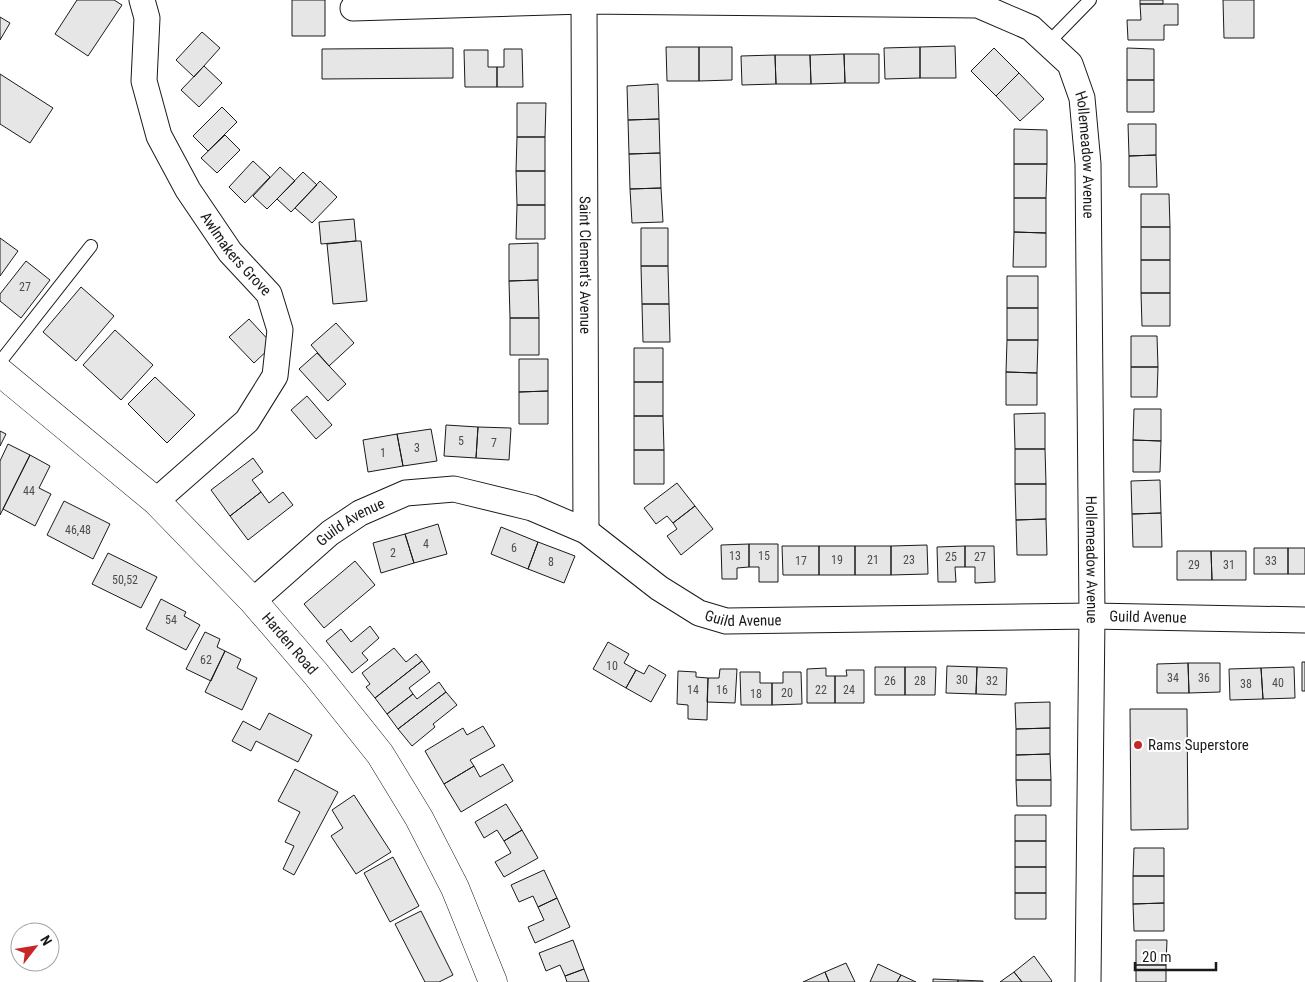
<svg xmlns="http://www.w3.org/2000/svg" width="1305" height="982" viewBox="0 0 1305 982" font-family="'Roboto Condensed',sans-serif">
	<style>
		.building { fill: #e6e6e6; stroke: #1a1a1a }
		.lines { fill: none; stroke-linecap: round; stroke-linejoin: round }
		.lane-casing { stroke: #1a1a1a; stroke-width: 14 }
		.street-casing { stroke: #1a1a1a; stroke-width: 27 }
		.secondary-casing { stroke: #1a1a1a; stroke-width: 29 }
		.lane { stroke: #fff; stroke-width: 12 }
		.street { stroke: #fff; stroke-width: 25 }
		.secondary { stroke: #fff; stroke-width: 28 }
		.poi-dot { fill: #c62828; stroke: #fff; stroke-width: 2 }
		.labels { text-anchor: middle; dominant-baseline: central; stroke-width: 4; stroke-linejoin: round; paint-order: stroke }
		.number-label { font-size: 12px; fill: #4d4d4d }
		.street-label { font-size: 15px; fill: #1a1a1a; stroke: #fff }
		.poi-label { font-size: 15px; fill: #1a1a1a; stroke: #fff; text-anchor: start }
	</style>
	<rect width="100%" height="100%" fill="#fff"/>
	<path class="building" d="M 77,0 L 114,0 L 122,5 L 88,56 L 55,34 Z
		M 292,0 L 325,0 L 325,36 L 292,36 Z
		M 1140,0 L 1163,0 L 1163,4 L 1140,4 Z
		M 1223,0 L 1254,0 L 1254,38 L 1224,38 Z
		M 1140,4 L 1178,4 L 1178,25 L 1164,25 L 1164,40 L 1128,40 L 1127,20 L 1141,20 Z
		M 0,17 L 10,23 L 0,40 Z
		M 202,32 L 220,48 L 194,77 L 176,60 Z
		M 955,46 L 956,78 L 920,78 L 920,47 Z
		M 666,47 L 699,47 L 699,81 L 667,81 Z
		M 699,47 L 732,47 L 732,80 L 699,81 Z
		M 920,47 L 920,78 L 885,79 L 884,48 Z
		M 453,48 L 453,78 L 322,79 L 322,49 Z
		M 994,48 L 1019,73 L 996,96 L 971,71 Z
		M 1127,48 L 1154,49 L 1154,80 L 1127,80 Z
		M 504,49 L 522,49 L 523,87 L 497,87 L 497,67 L 504,67 Z
		M 464,50 L 488,50 L 488,67 L 497,67 L 497,87 L 465,87 Z
		M 844,54 L 879,54 L 879,83 L 845,83 Z
		M 844,54 L 845,83 L 811,84 L 810,55 Z
		M 775,55 L 776,84 L 742,85 L 741,56 Z
		M 775,55 L 810,55 L 811,84 L 776,84 Z
		M 204,66 L 222,83 L 199,107 L 181,90 Z
		M 1019,73 L 1044,99 L 1020,121 L 996,96 Z
		M 0,74 L 53,108 L 30,143 L 0,124 Z
		M 1127,80 L 1154,80 L 1154,112 L 1127,112 Z
		M 658,84 L 659,119 L 628,120 L 627,86 Z
		M 517,103 L 546,103 L 545,137 L 517,137 Z
		M 222,107 L 237,122 L 208,151 L 193,136 Z
		M 659,119 L 660,153 L 629,154 L 628,120 Z
		M 1128,124 L 1156,124 L 1156,155 L 1129,156 Z
		M 1014,129 L 1047,130 L 1047,164 L 1014,164 Z
		M 225,135 L 240,150 L 217,173 L 201,158 Z
		M 517,137 L 545,137 L 545,171 L 516,171 Z
		M 660,153 L 661,188 L 630,189 L 629,154 Z
		M 1156,155 L 1157,187 L 1129,187 L 1129,156 Z
		M 253,161 L 270,177 L 245,203 L 229,187 Z
		M 1014,164 L 1047,164 L 1046,198 L 1014,198 Z
		M 280,167 L 295,181 L 267,209 L 253,196 Z
		M 516,171 L 545,171 L 545,205 L 517,205 Z
		M 303,172 L 317,185 L 291,212 L 277,199 Z
		M 320,181 L 337,197 L 312,223 L 295,208 Z
		M 661,188 L 663,222 L 632,223 L 630,189 Z
		M 1141,194 L 1169,194 L 1170,227 L 1141,227 Z
		M 1014,198 L 1046,198 L 1046,233 L 1014,232 Z
		M 517,205 L 545,205 L 545,239 L 516,239 Z
		M 354,219 L 356,241 L 321,244 L 319,222 Z
		M 1141,227 L 1170,227 L 1170,260 L 1141,260 Z
		M 641,228 L 668,228 L 668,266 L 641,266 Z
		M 1014,232 L 1046,233 L 1046,267 L 1013,267 Z
		M 0,238 L 18,251 L 0,276 Z
		M 356,241 L 361,241 L 367,301 L 333,304 L 327,244 Z
		M 538,243 L 538,280 L 509,281 L 509,244 Z
		M 1141,260 L 1170,260 L 1170,293 L 1141,293 Z
		M 26,261 L 50,280 L 21,318 L 0,301 L 0,294 Z
		M 641,266 L 668,266 L 669,304 L 642,304 Z
		M 1007,276 L 1038,276 L 1038,308 L 1007,308 Z
		M 538,280 L 539,318 L 510,318 L 509,281 Z
		M 81,287 L 114,316 L 76,361 L 43,332 Z
		M 1141,293 L 1170,293 L 1170,326 L 1142,326 Z
		M 642,304 L 669,304 L 670,342 L 643,342 Z
		M 1007,308 L 1038,308 L 1038,340 L 1007,340 Z
		M 510,318 L 539,318 L 539,355 L 510,355 Z
		M 249,319 L 273,345 L 254,363 L 229,337 Z
		M 336,323 L 354,343 L 329,366 L 311,345 Z
		M 115,330 L 153,365 L 121,400 L 83,365 Z
		M 1131,336 L 1157,336 L 1158,367 L 1131,367 Z
		M 1007,340 L 1038,340 L 1037,373 L 1006,372 Z
		M 634,348 L 663,348 L 663,382 L 634,382 Z
		M 317,353 L 346,384 L 328,401 L 299,369 Z
		M 519,359 L 548,359 L 548,391 L 519,392 Z
		M 1131,367 L 1158,367 L 1157,397 L 1131,397 Z
		M 1006,372 L 1037,373 L 1037,405 L 1006,405 Z
		M 155,377 L 195,415 L 167,443 L 128,404 Z
		M 634,382 L 663,382 L 663,416 L 634,416 Z
		M 548,391 L 548,424 L 519,424 L 519,392 Z
		M 307,396 L 332,425 L 316,439 L 291,410 Z
		M 1134,409 L 1161,409 L 1161,441 L 1133,440 Z
		M 1045,413 L 1045,449 L 1015,449 L 1014,414 Z
		M 634,416 L 663,416 L 664,450 L 634,450 Z
		M 446,425 L 478,427 L 476,458 L 444,456 Z
		M 478,427 L 511,428 L 509,460 L 476,458 Z
		M 431,429 L 437,461 L 403,466 L 397,434 Z
		M 0,431 L 6,434 L 0,446 Z
		M 397,434 L 403,466 L 368,472 L 363,440 Z
		M 1133,440 L 1161,441 L 1160,472 L 1133,472 Z
		M 8,444 L 30,455 L 0,515 L 0,461 Z
		M 1015,449 L 1045,449 L 1046,484 L 1015,484 Z
		M 634,450 L 664,450 L 664,484 L 634,484 Z
		M 30,455 L 50,466 L 39,488 L 51,494 L 35,526 L 3,509 Z
		M 253,458 L 263,472 L 252,480 L 261,492 L 230,516 L 211,490 Z
		M 1160,480 L 1161,513 L 1132,514 L 1131,481 Z
		M 677,483 L 695,506 L 673,523 L 667,516 L 656,524 L 644,508 Z
		M 1015,484 L 1046,484 L 1046,519 L 1016,520 Z
		M 261,492 L 269,503 L 283,492 L 293,505 L 248,540 L 230,516 Z
		M 64,501 L 110,524 L 93,559 L 47,535 Z
		M 695,506 L 713,529 L 681,555 L 667,536 L 677,529 L 673,523 Z
		M 1161,513 L 1162,547 L 1133,547 L 1132,514 Z
		M 1046,519 L 1047,555 L 1017,555 L 1016,520 Z
		M 438,524 L 447,554 L 414,563 L 405,534 Z
		M 501,527 L 538,542 L 528,569 L 491,554 Z
		M 405,534 L 414,563 L 381,573 L 373,543 Z
		M 538,542 L 575,556 L 564,583 L 528,569 Z
		M 749,544 L 749,567 L 737,568 L 737,579 L 722,579 L 721,545 Z
		M 749,544 L 778,544 L 778,582 L 759,582 L 759,567 L 749,567 Z
		M 927,545 L 928,574 L 891,575 L 891,546 Z
		M 782,546 L 819,546 L 819,575 L 783,575 Z
		M 819,546 L 855,546 L 855,575 L 819,575 Z
		M 855,546 L 891,546 L 891,575 L 855,575 Z
		M 965,546 L 965,567 L 955,567 L 956,582 L 938,582 L 937,547 Z
		M 965,546 L 994,546 L 995,582 L 975,583 L 975,567 L 965,567 Z
		M 1254,548 L 1288,548 L 1288,574 L 1254,574 Z
		M 1288,548 L 1305,548 L 1305,574 L 1288,574 Z
		M 1177,551 L 1211,551 L 1212,580 L 1177,580 Z
		M 1211,551 L 1246,551 L 1246,580 L 1212,580 Z
		M 108,553 L 157,577 L 141,608 L 92,584 Z
		M 355,561 L 375,585 L 324,628 L 304,604 Z
		M 161,599 L 186,612 L 184,616 L 200,625 L 186,650 L 146,629 Z
		M 370,626 L 379,638 L 362,653 L 368,660 L 352,673 L 326,641 L 341,629 L 351,642 Z
		M 205,632 L 220,639 L 217,647 L 225,651 L 211,681 L 186,669 Z
		M 608,642 L 629,654 L 624,663 L 636,670 L 626,688 L 593,669 Z
		M 394,648 L 406,662 L 416,654 L 422,661 L 375,698 L 366,687 L 370,684 L 362,673 Z
		M 225,651 L 241,659 L 237,668 L 257,678 L 242,710 L 205,692 Z
		M 422,661 L 430,672 L 409,688 L 413,694 L 387,714 L 375,698 Z
		M 1302,662 L 1305,662 L 1305,691 L 1302,691 Z
		M 1188,663 L 1189,693 L 1157,693 L 1157,664 Z
		M 1188,663 L 1220,663 L 1220,692 L 1189,693 Z
		M 649,665 L 666,675 L 651,702 L 626,688 L 636,670 L 644,674 Z
		M 947,666 L 977,667 L 976,694 L 946,693 Z
		M 875,667 L 905,667 L 905,695 L 875,695 Z
		M 905,667 L 936,667 L 935,695 L 905,695 Z
		M 977,667 L 1007,668 L 1006,695 L 976,694 Z
		M 1294,667 L 1295,698 L 1263,699 L 1261,668 Z
		M 826,668 L 826,676 L 835,676 L 835,703 L 807,703 L 807,669 Z
		M 1261,668 L 1263,699 L 1230,700 L 1229,669 Z
		M 720,669 L 737,669 L 735,703 L 707,702 L 708,678 L 719,678 Z
		M 846,670 L 864,670 L 864,703 L 835,703 L 835,676 L 847,676 Z
		M 678,671 L 696,672 L 696,677 L 708,678 L 707,720 L 688,719 L 688,705 L 677,704 Z
		M 740,672 L 760,672 L 760,683 L 772,683 L 772,705 L 741,705 Z
		M 783,672 L 801,672 L 802,704 L 772,705 L 772,683 L 783,683 Z
		M 439,682 L 446,692 L 398,729 L 387,714 L 413,694 L 417,699 Z
		M 446,692 L 457,705 L 433,724 L 435,727 L 412,746 L 398,729 Z
		M 1050,702 L 1050,728 L 1016,729 L 1015,703 Z
		M 1130,709 L 1187,709 L 1188,829 L 1131,830 Z
		M 269,713 L 312,735 L 298,762 L 256,741 L 251,751 L 232,741 L 243,721 L 260,730 Z
		M 483,726 L 495,746 L 470,760 L 474,766 L 444,784 L 425,751 L 463,728 L 467,735 Z
		M 1050,728 L 1050,754 L 1016,755 L 1016,729 Z
		M 1050,754 L 1051,780 L 1016,780 L 1016,755 Z
		M 503,764 L 513,781 L 461,812 L 444,784 L 474,766 L 480,777 Z
		M 295,769 L 338,792 L 294,875 L 283,869 L 294,846 L 285,842 L 300,812 L 278,801 Z
		M 1016,780 L 1051,780 L 1051,806 L 1017,806 Z
		M 354,795 L 391,852 L 356,874 L 331,836 L 343,828 L 332,810 Z
		M 506,804 L 522,830 L 504,841 L 497,830 L 484,838 L 475,822 Z
		M 1015,815 L 1046,815 L 1046,841 L 1015,841 Z
		M 522,830 L 538,858 L 504,877 L 495,862 L 511,853 L 504,841 Z
		M 1015,841 L 1046,841 L 1046,867 L 1015,867 Z
		M 1134,848 L 1164,848 L 1164,876 L 1133,876 Z
		M 393,857 L 419,906 L 390,922 L 364,873 Z
		M 1015,867 L 1046,867 L 1046,893 L 1015,893 Z
		M 544,870 L 557,898 L 538,907 L 533,896 L 519,902 L 511,885 Z
		M 1133,876 L 1164,876 L 1164,903 L 1133,904 Z
		M 1015,893 L 1046,893 L 1046,919 L 1015,919 Z
		M 557,898 L 570,927 L 535,943 L 528,927 L 544,920 L 538,907 Z
		M 1164,903 L 1164,931 L 1134,931 L 1133,904 Z
		M 421,911 L 453,975 L 439,982 L 425,982 L 395,924 Z
		M 573,940 L 584,969 L 565,976 L 560,965 L 546,971 L 539,953 Z
		M 1136,940 L 1167,940 L 1166,965 L 1136,965 Z
		M 1034,956 L 1052,981 L 1051,982 L 1022,982 L 1014,972 Z
		M 846,963 L 855,982 L 829,982 L 825,972 Z
		M 878,964 L 901,975 L 897,982 L 870,982 Z
		M 1136,965 L 1166,965 L 1166,982 L 1136,982 Z
		M 584,969 L 589,982 L 567,982 L 565,976 Z
		M 825,972 L 829,982 L 803,982 Z
		M 1014,972 L 1022,982 L 1000,982 Z
		M 901,975 L 916,982 L 897,982 Z
		M 933,979 L 958,980 L 958,982 L 933,982 Z
		M 958,980 L 983,981 L 983,982 L 958,982 Z"/>
	<g class="lines">
		<defs>
			<path id="lane" d="M 1048,43 L 1090,0
				M 0,362 L 91,246"/>
			<g id="street">
				<path id="s1" d="M 142,0 L 147,18 L 144,81 L 159,136 L 188,190 L 230,252 L 269,294 L 280,330 L 275,376 L 247,421 L 156,501"/>
				<path id="s2" d="M 584,0 L 586,531"/>
				<path id="s3" d="M 353,8 L 584,1 L 978,5 L 1031,28 L 1070,64 L 1082,98 L 1088,164 L 1092,616 L 1088,982"/>
				<path id="s4" d="M 253,601 L 330,533 L 360,513 L 406,493 L 454,489 L 532,508 L 586,531 L 659,588 L 699,613 L 726,621 L 1092,616 L 1305,620"/>
			</g>
			<g id="secondary">
				<path id="s5" d="M 0,372 L 156,501 L 253,601 L 316,674 L 380,754 L 419,818 L 455,888 L 493,982"/>
			</g>
		</defs>
		<use href="#lane" class="lane-casing"/>
		<use href="#street" class="street-casing"/>
		<use href="#secondary" class="secondary-casing"/>
		<use href="#lane" class="lane"/>
		<use href="#street" class="street"/>
		<use href="#secondary" class="secondary"/>
	</g>
	<circle class="poi-dot" cx="1138" cy="745" r="5"/>
	<g class="labels">
		<g class="number-label">
			<text x="25" y="287">27</text>
			<text x="461" y="441">5</text>
			<text x="494" y="443">7</text>
			<text x="417" y="448">3</text>
			<text x="383" y="453">1</text>
			<text x="29" y="491">44</text>
			<text x="78" y="530">46,48</text>
			<text x="426" y="544">4</text>
			<text x="514" y="548">6</text>
			<text x="393" y="553">2</text>
			<text x="735" y="556">13</text>
			<text x="764" y="556">15</text>
			<text x="951" y="557">25</text>
			<text x="980" y="557">27</text>
			<text x="837" y="560">19</text>
			<text x="873" y="560">21</text>
			<text x="909" y="560">23</text>
			<text x="801" y="561">17</text>
			<text x="1271" y="561">33</text>
			<text x="551" y="562">8</text>
			<text x="1194" y="565">29</text>
			<text x="1229" y="565">31</text>
			<text x="125" y="580">50,52</text>
			<text x="171" y="620">54</text>
			<text x="206" y="660">62</text>
			<text x="612" y="666">10</text>
			<text x="1173" y="678">34</text>
			<text x="1204" y="678">36</text>
			<text x="962" y="680">30</text>
			<text x="890" y="681">26</text>
			<text x="920" y="681">28</text>
			<text x="992" y="681">32</text>
			<text x="1278" y="683">40</text>
			<text x="1246" y="684">38</text>
			<text x="693" y="690">14</text>
			<text x="722" y="690">16</text>
			<text x="821" y="690">22</text>
			<text x="849" y="690">24</text>
			<text x="787" y="693">20</text>
			<text x="756" y="694">18</text>
		</g>
		<g class="street-label">
			<text stroke="none"><textPath href="#s3" startOffset="829">Hollemeadow Avenue</textPath></text>
			<text stroke="none"><textPath href="#s1" startOffset="280">Awlmakers Grove</textPath></text>
			<text stroke="none"><textPath href="#s2" startOffset="265">Saint Clement's Avenue</textPath></text>
			<text stroke="none"><textPath href="#s4" startOffset="126">Guild Avenue</textPath></text>
			<text stroke="none"><textPath href="#s3" startOffset="1234">Hollemeadow Avenue</textPath></text>
			<text stroke="none"><textPath href="#s4" startOffset="561">Guild Avenue</textPath></text>
			<text stroke="none"><textPath href="#s4" startOffset="966">Guild Avenue</textPath></text>
			<text stroke="none"><textPath href="#s5" startOffset="398">Harden Road</textPath></text>
		</g>
		<g class="poi-label">
			<text x="1148" y="745">Rams Superstore</text>
		</g>
	</g>
	<g transform="translate(35 947) rotate(59)"><circle r="24" fill="#ffffff" stroke="#a3a3a3"/>
	<path d="M0-4L9 19L0 12L-9 19Z" fill="#c62828"/>
	<text y="-8" font-size="14" font-weight="bold" text-anchor="middle" fill="#1a1a1a">N</text>
	</g>
	<path d="M1135 962v8h81v-8" fill="none" stroke="#1a1a1a" stroke-width="2.5"/>
	<text x="1142" y="962" font-size="15" fill="#1a1a1a" stroke="#ffffff" stroke-width="4" paint-order="stroke">20 m</text>
</svg>
